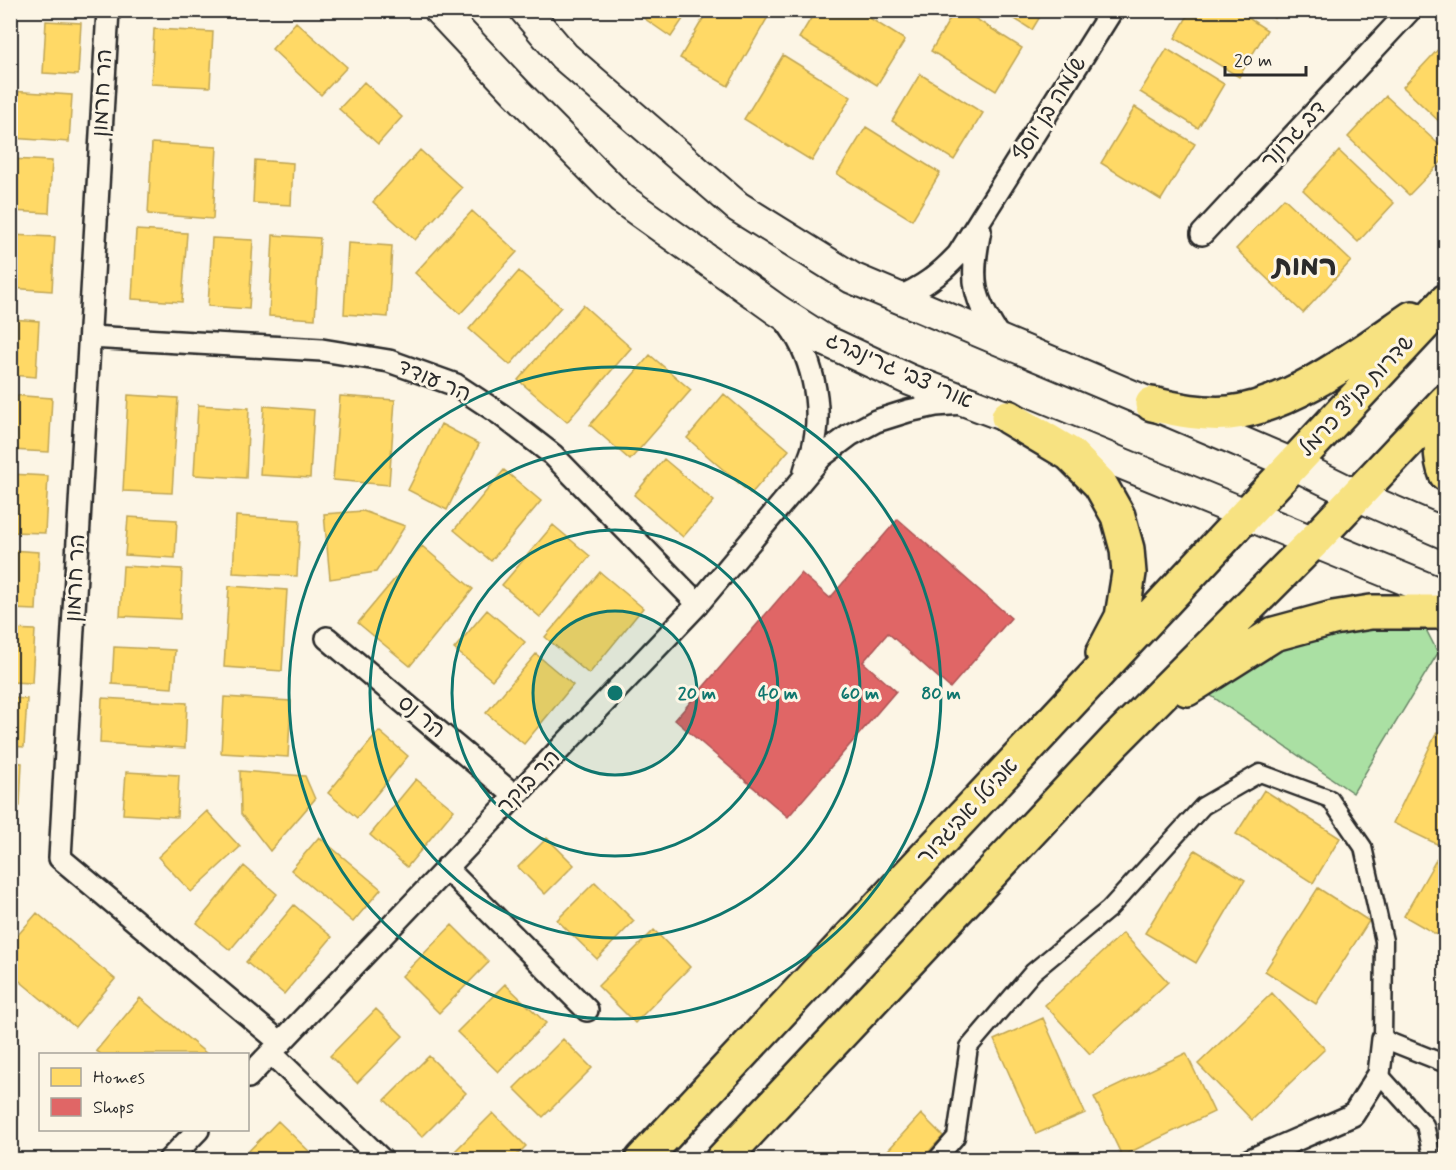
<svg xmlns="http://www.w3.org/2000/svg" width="1456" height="1170" viewBox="0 0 1456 1170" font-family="Mynerve,'Playpen Sans Hebrew',sans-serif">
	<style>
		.green { fill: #aae0a3; stroke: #6a8667; stroke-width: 1.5 }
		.homes { fill: #ffd966; stroke: #bfa554; stroke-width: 1.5 }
		.shops { fill: #e06666; stroke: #aa5454; stroke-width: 1.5 }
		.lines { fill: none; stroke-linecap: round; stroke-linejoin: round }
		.pedestrian-casing { stroke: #2b2b2b; stroke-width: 21 }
		.minor-casing { stroke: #2b2b2b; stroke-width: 26 }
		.secondary-casing { stroke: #2b2b2b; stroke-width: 34 }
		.primary-casing { stroke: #2b2b2b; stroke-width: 38 }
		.pedestrian { stroke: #fcf5e5; stroke-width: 16 }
		.minor { stroke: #fcf5e5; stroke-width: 21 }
		.secondary { stroke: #fcf5e5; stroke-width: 30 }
		.primary { stroke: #f7e281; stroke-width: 33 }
		.ring { fill: none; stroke: #0f766e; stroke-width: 3 }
		.labels { text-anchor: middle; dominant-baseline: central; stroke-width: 6; stroke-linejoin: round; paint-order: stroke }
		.street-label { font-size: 22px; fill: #2b2b2b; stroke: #fcf5e5 }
		.district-label { font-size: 28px; font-weight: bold; fill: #2b2b2b; stroke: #fcf5e5 }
		.centre { fill: #0f766e; stroke: #fcf5e5; stroke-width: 3 }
		.ring-label { font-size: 18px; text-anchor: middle; font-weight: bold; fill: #0f766e; stroke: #fcf5e5; stroke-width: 6; stroke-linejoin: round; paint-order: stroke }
	</style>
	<rect width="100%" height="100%" fill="#fcf5e5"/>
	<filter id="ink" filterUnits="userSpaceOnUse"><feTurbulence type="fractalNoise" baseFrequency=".0167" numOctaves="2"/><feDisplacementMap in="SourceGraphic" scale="12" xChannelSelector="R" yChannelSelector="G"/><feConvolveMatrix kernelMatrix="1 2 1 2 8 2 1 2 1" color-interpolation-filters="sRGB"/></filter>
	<g filter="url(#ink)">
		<path class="green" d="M 1417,612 L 1438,653 L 1353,793 L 1194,684 L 1234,658 Z"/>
		<path class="homes" d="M 636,10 L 689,10 L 671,37 L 635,12 Z
			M 708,10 L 772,10 L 728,86 L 680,58 Z
			M 816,10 L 857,10 L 905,40 L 877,85 L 799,38 Z
			M 916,10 L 932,10 L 928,18 Z
			M 955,10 L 962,10 L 1022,48 L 996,91 L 931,51 Z
			M 1001,10 L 1044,10 L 1032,30 Z
			M 1191,10 L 1236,10 L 1267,30 L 1239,77 L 1175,38 Z
			M 1263,10 L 1278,10 L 1274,18 Z
			M 46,21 L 81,23 L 78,75 L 43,73 Z
			M 296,22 L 347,67 L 321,95 L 272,49 Z
			M 154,29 L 213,32 L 210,87 L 151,84 Z
			M 1444,43 L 1446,45 L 1446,128 L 1403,87 Z
			M 1167,49 L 1224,84 L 1198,128 L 1140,92 Z
			M 783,55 L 851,97 L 812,161 L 744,119 Z
			M 920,74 L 983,113 L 954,160 L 892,121 Z
			M 364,82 L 402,117 L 378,144 L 339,109 Z
			M 10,91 L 72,95 L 69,142 L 10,138 Z
			M 1386,96 L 1446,151 L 1446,157 L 1409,195 L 1348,137 Z
			M 1135,107 L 1195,144 L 1161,200 L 1101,163 Z
			M 866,127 L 940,173 L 912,220 L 837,174 Z
			M 152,143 L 217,147 L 213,219 L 148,214 Z
			M 420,150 L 462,188 L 415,240 L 373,202 Z
			M 1339,151 L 1394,203 L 1358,242 L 1303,190 Z
			M 10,159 L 52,161 L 49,213 L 10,211 Z
			M 255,160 L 293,163 L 291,205 L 253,203 Z
			M 1284,198 L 1351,261 L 1303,313 L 1236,249 Z
			M 472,211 L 517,252 L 460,314 L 415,273 Z
			M 136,230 L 187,233 L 182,302 L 132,299 Z
			M 10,235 L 55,237 L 52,291 L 10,288 Z
			M 273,235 L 320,238 L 315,319 L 269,316 Z
			M 212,238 L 253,240 L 249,309 L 208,306 Z
			M 348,243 L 392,246 L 388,317 L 344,314 Z
			M 519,271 L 561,307 L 510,365 L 469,329 Z
			M 583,305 L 631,348 L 567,422 L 518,380 Z
			M 10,319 L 39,321 L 36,377 L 10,375 Z
			M 650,355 L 691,390 L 630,460 L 590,425 Z
			M 724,394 L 789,450 L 751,494 L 687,438 Z
			M 10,395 L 52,398 L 49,452 L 10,450 Z
			M 128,395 L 178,398 L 172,493 L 123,491 Z
			M 340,396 L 395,400 L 389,485 L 333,480 Z
			M 198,405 L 249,408 L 246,478 L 194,475 Z
			M 264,406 L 314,410 L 310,478 L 260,475 Z
			M 441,424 L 479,444 L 447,510 L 408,490 Z
			M 664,459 L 714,501 L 683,537 L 634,495 Z
			M 504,470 L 541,501 L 491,561 L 454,530 Z
			M 10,474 L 48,476 L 45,533 L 10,532 Z
			M 363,511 L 405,526 L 376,572 L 330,579 L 324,514 Z
			M 236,516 L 300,520 L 297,576 L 233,573 Z
			M 128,517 L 177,520 L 175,558 L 125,555 Z
			M 553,525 L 590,556 L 540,617 L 502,585 Z
			M 422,546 L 473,589 L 410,666 L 358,623 Z
			M 10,550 L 39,552 L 36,610 L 10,609 Z
			M 123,566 L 182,569 L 180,619 L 120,616 Z
			M 600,572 L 643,608 L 589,674 L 545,637 Z
			M 229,586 L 287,590 L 282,671 L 224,667 Z
			M 487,610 L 525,642 L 492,680 L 454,649 Z
			M 10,629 L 35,630 L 32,683 L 10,682 Z
			M 114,647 L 175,650 L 172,688 L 112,684 Z
			M 536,654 L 573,685 L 524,744 L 486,713 Z
			M 224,697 L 291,701 L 288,757 L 221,753 Z
			M 10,698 L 27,699 L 24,747 L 10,746 Z
			M 102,698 L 187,703 L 185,748 L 100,743 Z
			M 379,731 L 408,756 L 357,818 L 328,793 Z
			M 1437,732 L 1446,736 L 1446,838 L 1441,846 L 1393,823 Z
			M 10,762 L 22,763 L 20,806 L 10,806 Z
			M 240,771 L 305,776 L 315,799 L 270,851 L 241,814 Z
			M 126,772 L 179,775 L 177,817 L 123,814 Z
			M 416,779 L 454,810 L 407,867 L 370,835 Z
			M 1264,790 L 1340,838 L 1313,883 L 1236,834 Z
			M 207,811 L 240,847 L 191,892 L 158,857 Z
			M 319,837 L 381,889 L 353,922 L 291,870 Z
			M 547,838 L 574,865 L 545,894 L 518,867 Z
			M 1195,850 L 1245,880 L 1196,963 L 1145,933 Z
			M 1440,853 L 1446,856 L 1446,940 L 1404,916 Z
			M 244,866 L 277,894 L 230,950 L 197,923 Z
			M 595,882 L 634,921 L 597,959 L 557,920 Z
			M 1318,888 L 1369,921 L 1316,1004 L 1265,971 Z
			M 294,905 L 332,937 L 284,994 L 246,962 Z
			M 37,913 L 115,979 L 75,1027 L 10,973 L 10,944 Z
			M 452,925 L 489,962 L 439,1013 L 402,976 Z
			M 654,930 L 690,967 L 635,1023 L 598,986 Z
			M 1123,933 L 1168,982 L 1090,1054 L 1045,1005 Z
			M 505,984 L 546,1023 L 498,1072 L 457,1032 Z
			M 1272,993 L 1325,1049 L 1252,1120 L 1198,1064 Z
			M 140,998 L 207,1054 L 101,1054 L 96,1051 Z
			M 376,1009 L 403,1036 L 357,1083 L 330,1056 Z
			M 1043,1018 L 1085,1113 L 1036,1134 L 994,1040 Z
			M 563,1039 L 592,1068 L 543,1117 L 514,1088 Z
			M 1186,1053 L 1214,1112 L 1122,1156 L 1094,1097 Z
			M 429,1056 L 466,1093 L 422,1137 L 385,1100 Z
			M 493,1113 L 526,1146 L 512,1160 L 446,1160 Z
			M 921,1114 L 943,1136 L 921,1160 L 879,1160 Z
			M 278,1121 L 313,1155 L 309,1160 L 240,1160 Z"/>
		<path class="shops" d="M 898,519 L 1011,618 L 950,688 L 888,633 L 863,662 L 896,691 L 788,817 L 675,720 L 801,573 L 830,598 Z"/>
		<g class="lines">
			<defs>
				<path id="pedestrian" d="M 1379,1074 L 1425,1125 L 1433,1160
					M 936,1160 L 956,1137 L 969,1047 L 1033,972 L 1109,909 L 1203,806 L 1260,773 L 1330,799 L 1363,847 L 1384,941 L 1383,1039 L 1446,1064"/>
				<path id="minor" d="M 108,10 L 60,858 L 281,1043
					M 980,230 C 970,281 972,298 1002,341
					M 1202,234 L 1410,10
					M 897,298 C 922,288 939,275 958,255 L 1112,10
					M 784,319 C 812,352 824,406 813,448 C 811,456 807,463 805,471
					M 90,337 L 322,350 L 389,361 L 456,385 L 500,414 L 553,455 L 698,604
					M 327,638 L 515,796
					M 446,868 L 587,1010
					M 271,1053 L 382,1160
					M 248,1077 L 698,604 L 822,456 L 850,435 L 876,421 L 908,411 L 936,405 L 964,403
					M 169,1160 L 198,1130
					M 1250,1160 L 1353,1115 L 1379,1074 L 1383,1039"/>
				<path id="secondary" d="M 439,10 L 517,93 L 622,199 L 777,310 L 824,340 L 910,380 L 1008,417 L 1446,596
					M 525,10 L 564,56 L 738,207 L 852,278 L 1152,404 L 1293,464 L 1356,495 L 1446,534"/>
				<path id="primary" d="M 1152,404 C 1178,410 1203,415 1229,413 C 1290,407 1362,352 1412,318
					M 1008,417 L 1070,454 L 1100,484 L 1118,516 L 1127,549 L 1129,573 L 1122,617 L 1103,653
					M 1446,418 C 1440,435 1439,457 1446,474
					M 1187,689 L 1274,634 L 1333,618 L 1371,612 L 1446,612
					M 642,1160 L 1446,301
					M 722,1160 L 1115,741 L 1313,542 L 1446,401"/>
			</defs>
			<use href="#pedestrian" class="pedestrian-casing"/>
			<use href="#minor" class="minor-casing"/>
			<use href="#secondary" class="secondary-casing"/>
			<use href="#primary" class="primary-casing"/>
			<use href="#pedestrian" class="pedestrian"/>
			<use href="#minor" class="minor"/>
			<use href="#secondary" class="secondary"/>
			<use href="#primary" class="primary"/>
		</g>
	</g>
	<circle cx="615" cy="693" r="82" fill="#0f766e" fill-opacity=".12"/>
	<g class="ring">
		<circle cx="615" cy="693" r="82"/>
		<circle cx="615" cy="693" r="163"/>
		<circle cx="615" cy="693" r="245"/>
		<circle cx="615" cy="693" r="326"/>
	</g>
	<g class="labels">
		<g class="street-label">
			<text transform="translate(103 93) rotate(-87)">הר חרמון</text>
			<text transform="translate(1050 109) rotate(-58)">שלמה בן יוסף</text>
			<text transform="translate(1294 135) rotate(-47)">דב גרונר</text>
			<text transform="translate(899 371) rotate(24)">אורי צבי גרינברג</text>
			<text transform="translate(434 381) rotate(23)">הר עודד</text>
			<text transform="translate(1357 396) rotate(-47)">שדרות בנ"צ כרמל</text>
			<text transform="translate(76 578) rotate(-87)">הר חרמון</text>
			<text transform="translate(421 717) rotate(40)">הר נס</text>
			<text transform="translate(529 782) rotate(-46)">הר בוקר</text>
			<text transform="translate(968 812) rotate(-47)">אביטל אביגדור</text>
		</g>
		<g class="district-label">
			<text x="1305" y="267">רמות</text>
		</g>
	</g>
	<circle cx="615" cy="693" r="9" class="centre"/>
	<g class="ring-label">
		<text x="697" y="699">20 m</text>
		<text x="778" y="699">40 m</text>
		<text x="860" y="699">60 m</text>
		<text x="941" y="699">80 m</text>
	</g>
	<rect width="1456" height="1170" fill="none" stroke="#fcf5e5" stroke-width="36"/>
	<rect x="18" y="18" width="1420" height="1134" fill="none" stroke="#2b2b2b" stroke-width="2" filter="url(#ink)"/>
	<rect x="39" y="1053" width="210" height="78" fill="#fcf5e5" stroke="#a8a49b" stroke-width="1.5"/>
	<rect x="51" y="1068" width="30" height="18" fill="#ffd966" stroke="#a8a49b" stroke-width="1.5"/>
	<text x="93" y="1083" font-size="18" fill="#2b2b2b">Homes</text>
	<rect x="51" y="1098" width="30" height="18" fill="#e06666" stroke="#a8a49b" stroke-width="1.5"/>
	<text x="93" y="1113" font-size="18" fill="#2b2b2b">Shops</text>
	<path d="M1225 66v9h81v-9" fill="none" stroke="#2b2b2b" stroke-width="3"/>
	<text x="1234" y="66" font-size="18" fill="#2b2b2b" stroke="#fcf5e5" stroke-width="4.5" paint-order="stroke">20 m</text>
</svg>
